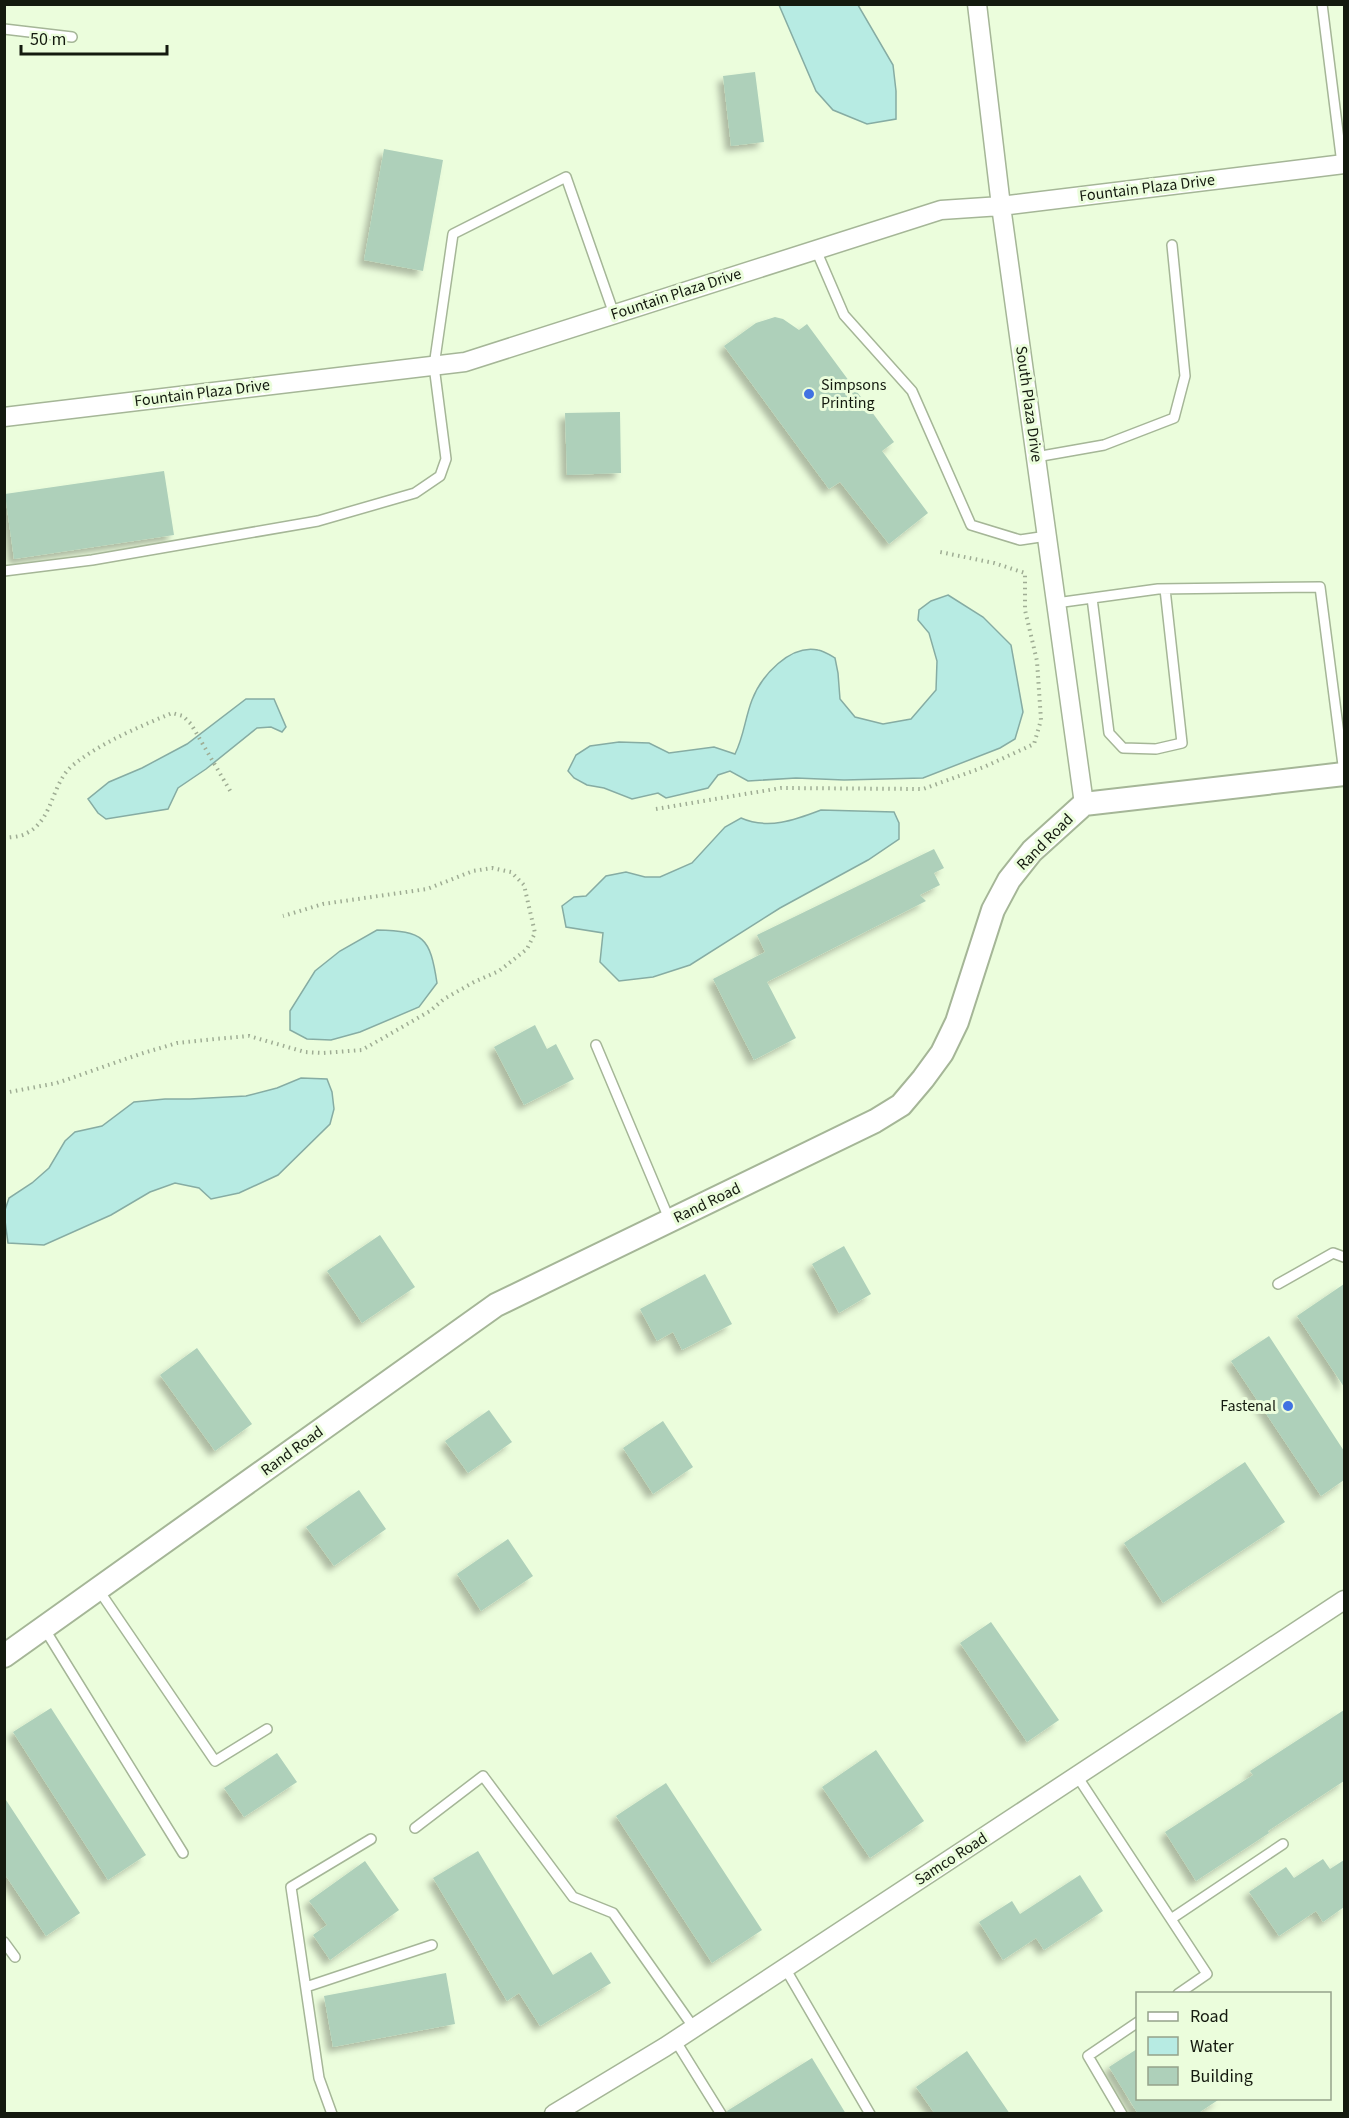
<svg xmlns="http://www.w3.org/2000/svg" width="1349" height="2118" viewBox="0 0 1349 2118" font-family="'Source Sans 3',sans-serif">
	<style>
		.water { fill: #b7ebe3; stroke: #86aca3; stroke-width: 1.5 }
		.building { fill: #aed0ba; filter: url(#shadow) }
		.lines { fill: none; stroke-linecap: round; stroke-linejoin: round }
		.service-casing { stroke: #a5b697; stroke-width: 12 }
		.minor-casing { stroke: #a5b697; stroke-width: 21 }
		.tertiary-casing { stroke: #a5b697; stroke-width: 26 }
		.path { stroke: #9fad94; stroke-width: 4; stroke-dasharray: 1.5 4.5; stroke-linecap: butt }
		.service { stroke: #fff; stroke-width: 9 }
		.minor { stroke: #fff; stroke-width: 18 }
		.tertiary { stroke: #fff; stroke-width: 22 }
		.poi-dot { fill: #4072e2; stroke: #ebfddc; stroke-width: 2 }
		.labels { text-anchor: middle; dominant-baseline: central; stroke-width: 6; stroke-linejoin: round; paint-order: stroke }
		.street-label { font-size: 16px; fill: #141a0f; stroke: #ebfddc }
		.poi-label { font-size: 16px; fill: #141a0f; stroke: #ebfddc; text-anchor: start }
	</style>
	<defs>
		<filter id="shadow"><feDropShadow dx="-5.5" dy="5.5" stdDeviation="3" flood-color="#0004"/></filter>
	</defs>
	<rect width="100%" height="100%" fill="#ebfddc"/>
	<path class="water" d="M 779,5 L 858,5 L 893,65 L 896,91 L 896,119 L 867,124 L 833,110 L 816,91 Z
		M 948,595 L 983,617 L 1011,645 L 1023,712 L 1015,739 L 1000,748 L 923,778 L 844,780 L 796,778 L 748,781 L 730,771 L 718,775 L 708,788 L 666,798 L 658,793 L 632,799 L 604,788 L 587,785 L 574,778 L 568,771 L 576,755 L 590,746 L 619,742 L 649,743 L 669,753 L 714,747 L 735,754 C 744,736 745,718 752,700 C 761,676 790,644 818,650 C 824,651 830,655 835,658 L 838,673 L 840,699 L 855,717 L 883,724 L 911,719 L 936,690 L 937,661 L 929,633 L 918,620 L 919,610 L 931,601 Z
		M 246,699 L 274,699 L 286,727 L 282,732 L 271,727 L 257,728 L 206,769 L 178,788 L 168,809 L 106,819 L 98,813 L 88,799 L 109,782 L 142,768 L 187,744 Z
		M 821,810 L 894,812 L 899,823 L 899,839 L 868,860 L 780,908 L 690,965 L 653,977 L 619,981 L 600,962 L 603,933 L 566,927 L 562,906 L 574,897 L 586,896 L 606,876 L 626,872 L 645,877 L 660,877 L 692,863 L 725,827 L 741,818 C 768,830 795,820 821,810 Z
		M 377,930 C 424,931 430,937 437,983 L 419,1007 L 360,1032 L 331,1040 L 307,1039 L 290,1030 L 290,1011 L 315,971 L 340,951 Z
		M 301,1078 L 327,1079 L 332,1092 L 334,1109 L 330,1124 L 278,1175 L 239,1193 L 211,1199 L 199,1188 L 175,1183 L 150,1192 L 111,1215 L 44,1245 L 8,1243 L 4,1213 L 9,1198 L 32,1183 L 49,1168 L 65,1141 L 75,1132 L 102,1126 L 134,1102 L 165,1099 L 190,1099 L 246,1096 L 277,1088 Z"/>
	<path class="building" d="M 755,72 L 764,142 L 731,146 L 723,76 Z
		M 384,149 L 443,160 L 423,271 L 364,260 Z
		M 775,317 L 783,319 L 799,330 L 807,324 L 894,442 L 882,451 L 928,513 L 889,544 L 840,482 L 829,489 L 724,346 L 756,323 Z
		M 620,412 L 621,473 L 567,475 L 565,413 Z
		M 164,471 L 174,535 L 14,559 L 5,494 Z
		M 934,849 L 944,868 L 934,873 L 940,885 L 920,895 L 926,901 L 767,982 L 796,1038 L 754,1060 L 713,979 L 765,952 L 757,935 Z
		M 535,1025 L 547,1049 L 556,1044 L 574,1079 L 524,1105 L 494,1047 Z
		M 380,1235 L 415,1287 L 362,1323 L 327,1271 Z
		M 844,1246 L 871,1294 L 839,1313 L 812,1264 Z
		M 705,1274 L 732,1324 L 682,1350 L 673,1332 L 657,1341 L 640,1309 Z
		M 1344,1284 L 1344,1387 L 1297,1316 Z
		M 1269,1336 L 1344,1451 L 1344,1480 L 1321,1496 L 1231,1361 Z
		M 197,1348 L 252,1424 L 215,1451 L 160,1375 Z
		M 489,1410 L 512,1442 L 468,1473 L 445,1441 Z
		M 663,1421 L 693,1467 L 653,1494 L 623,1448 Z
		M 1245,1462 L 1285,1522 L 1163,1603 L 1124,1543 Z
		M 359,1490 L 386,1529 L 334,1566 L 306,1527 Z
		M 508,1539 L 533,1576 L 481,1611 L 457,1574 Z
		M 991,1622 L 1059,1720 L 1027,1742 L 960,1643 Z
		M 51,1708 L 146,1855 L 108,1880 L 13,1732 Z
		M 1344,1710 L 1344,1781 L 1268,1831 L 1269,1833 L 1196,1881 L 1165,1832 L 1253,1775 L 1250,1771 Z
		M 876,1750 L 924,1821 L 870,1858 L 822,1787 Z
		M 277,1753 L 297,1782 L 244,1817 L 224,1788 Z
		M 666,1783 L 762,1930 L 712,1963 L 616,1816 Z
		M 4,1797 L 80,1913 L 46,1936 L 4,1873 Z
		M 478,1851 L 553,1975 L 591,1952 L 611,1983 L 540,2026 L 519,1993 L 507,2001 L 433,1878 Z
		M 1323,1859 L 1330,1869 L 1344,1860 L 1344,1907 L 1323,1922 L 1316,1911 L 1279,1936 L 1249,1892 L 1286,1867 L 1294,1878 Z
		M 365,1861 L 399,1910 L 330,1960 L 313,1935 L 327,1925 L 309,1901 Z
		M 1080,1875 L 1103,1911 L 1044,1950 L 1036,1938 L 1003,1960 L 979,1922 L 1012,1901 L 1020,1914 Z
		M 446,1973 L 455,2024 L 333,2047 L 324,1996 Z
		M 1137,2049 L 1137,2098 L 1221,2098 L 1197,2114 L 1138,2114 L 1109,2067 Z
		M 967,2051 L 1010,2114 L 935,2114 L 916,2087 Z
		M 812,2058 L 846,2114 L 728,2114 L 727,2111 Z"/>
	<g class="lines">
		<defs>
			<path id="service" d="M 1322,4 L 1342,164
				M 4,29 L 72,37
				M 816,250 L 844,315 L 912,391 L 971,525 L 1020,540 L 1047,536
				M 1036,457 L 1104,445 L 1174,418 L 1185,376 L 1172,245
				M 4,571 L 92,560 L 318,521 L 415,493 L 440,476 L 446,459 L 434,366 L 453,234 L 566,177 L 614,314
				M 1092,598 L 1109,733 L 1123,748 L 1156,749 L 1182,743 L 1165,589
				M 1056,603 L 1158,589 L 1320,587 L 1344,773
				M 596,1045 L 670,1221
				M 1278,1284 L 1333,1253 L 1344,1257
				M 98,1589 L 215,1761 L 267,1729
				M 44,1628 L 183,1853
				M 1077,1776 L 1207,1974 L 1178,1994
				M 415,1828 L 483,1776 L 573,1897 L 613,1913 L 694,2028
				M 1171,1919 L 1283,1844
				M 4,1942 L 15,1957
				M 785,1968 L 870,2114
				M 306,1987 L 432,1945
				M 675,2040 L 721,2114
				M 332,2114 L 319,2078 L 291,1887 L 371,1839
				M 1122,2114 L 1088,2056 L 1138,2022"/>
			<path id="minor" d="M 977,4 L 1001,206 L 1084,804
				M 4,417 L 465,362 L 941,210 L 1001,206 L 1344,164
				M 554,2114 L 665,2047 L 1344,1600"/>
			<path id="tertiary" d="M 4,1656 L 496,1305 L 875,1121 L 901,1105 L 923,1079 L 942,1053 L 957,1022 L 993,910 L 1009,880 L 1032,851 L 1084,804 L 1344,774"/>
		</defs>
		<use href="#service" class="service-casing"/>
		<use href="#minor" class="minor-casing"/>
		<use href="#tertiary" class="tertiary-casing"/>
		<path class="path" d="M 656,809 L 781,788 L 923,789 L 984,767 L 1034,744 L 1041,720 L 1037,661 L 1025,610 L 1025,573 L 994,563 L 940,552
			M 4,838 C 11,837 21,837 27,833 C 54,819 51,783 73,765 C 102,742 139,727 172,713 L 183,716 L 191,724 L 232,794
			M 4,1093 L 57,1083 L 140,1054 L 177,1043 L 215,1039 L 249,1036 L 305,1052 L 323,1053 L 362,1050 L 430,1011 L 444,999 L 474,982 L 499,971 L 527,949 L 535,933 L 524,885 L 511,872 L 492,868 L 473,871 L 427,889 L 323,904 L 283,916"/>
		<use href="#service" class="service"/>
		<use href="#minor" class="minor"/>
		<use href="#tertiary" class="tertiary"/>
	</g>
	<g class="poi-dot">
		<circle cx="809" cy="394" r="6"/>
		<circle cx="1288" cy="1406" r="6"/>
	</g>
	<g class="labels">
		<g class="street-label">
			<text transform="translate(1147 188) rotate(-7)">Fountain Plaza Drive</text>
			<text transform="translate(676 294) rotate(-18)">Fountain Plaza Drive</text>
			<text transform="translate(202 393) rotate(-7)">Fountain Plaza Drive</text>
			<text transform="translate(1029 404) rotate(82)">South Plaza Drive</text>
			<text transform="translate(1045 842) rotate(-45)">Rand Road</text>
			<text transform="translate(707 1203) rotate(-26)">Rand Road</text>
			<text transform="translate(292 1451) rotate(-36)">Rand Road</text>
			<text transform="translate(951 1859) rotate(-33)">Samco Road</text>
		</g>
		<g class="poi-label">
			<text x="821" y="385">Simpsons<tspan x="821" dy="18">Printing</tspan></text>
			<text x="1276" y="1406" text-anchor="end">Fastenal</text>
		</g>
	</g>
	<rect width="1349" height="2118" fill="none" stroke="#141a0f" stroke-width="12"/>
	<rect x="1136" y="1992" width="195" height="108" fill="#ebfddc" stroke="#95a28a" stroke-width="1.5"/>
	<rect x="1148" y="2012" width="30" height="9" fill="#ffffff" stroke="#95a28a" stroke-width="1.5"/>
	<text x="1190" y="2022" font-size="18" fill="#141a0f">Road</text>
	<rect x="1148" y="2037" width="30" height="18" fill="#b7ebe3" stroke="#95a28a" stroke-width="1.5"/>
	<text x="1190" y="2052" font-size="18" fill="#141a0f">Water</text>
	<rect x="1148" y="2067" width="30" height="18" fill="#aed0ba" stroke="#95a28a" stroke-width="1.5"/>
	<text x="1190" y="2082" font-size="18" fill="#141a0f">Building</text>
	<path d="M21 45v9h146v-9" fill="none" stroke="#141a0f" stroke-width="3"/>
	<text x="30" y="45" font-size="18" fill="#141a0f" stroke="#ebfddc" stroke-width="4.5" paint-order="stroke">50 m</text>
</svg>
